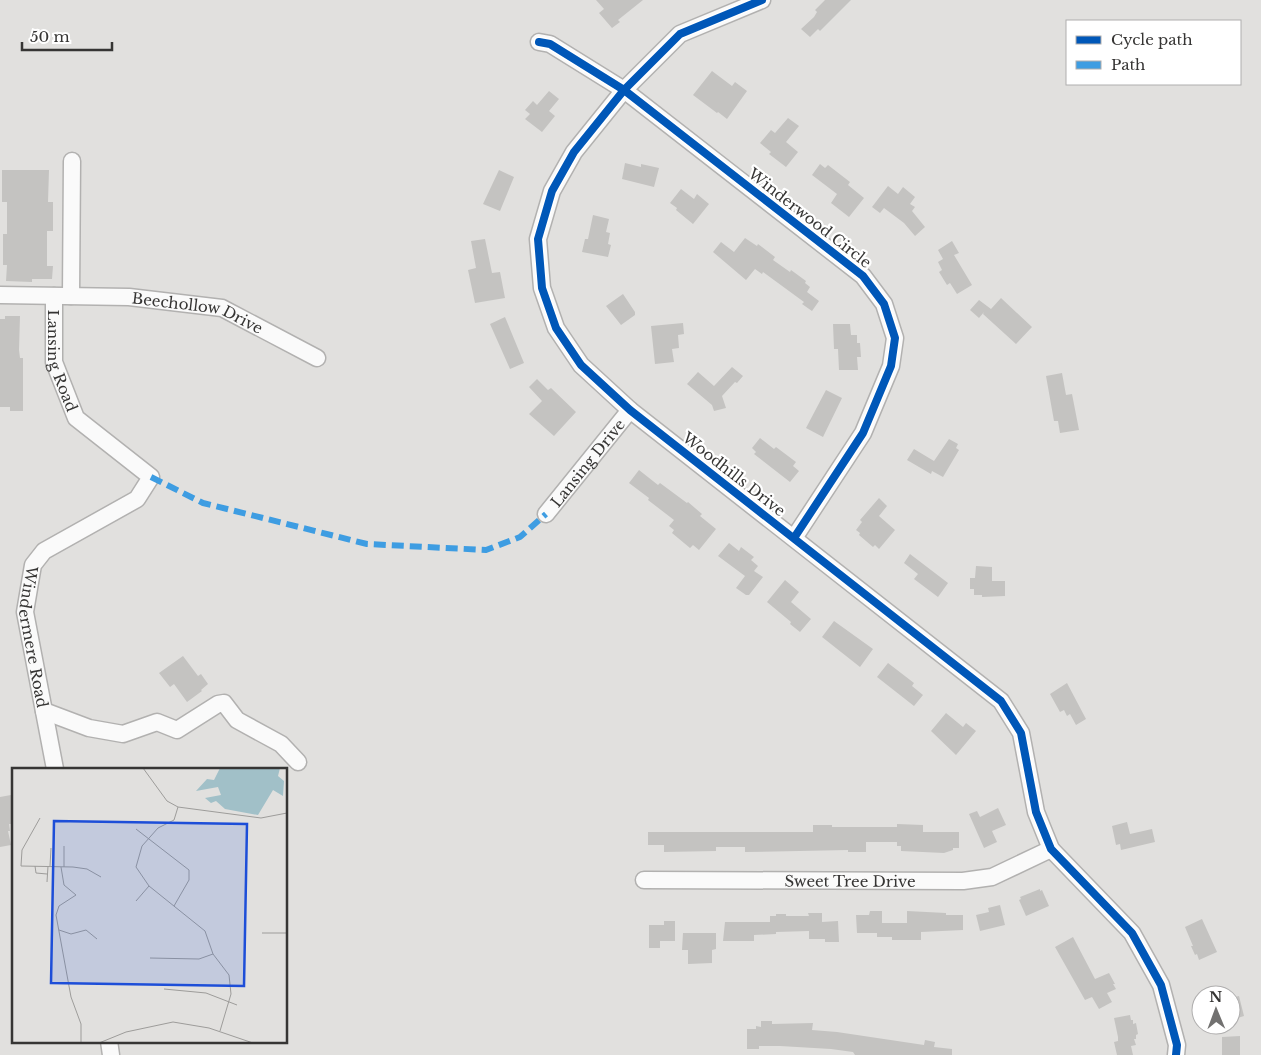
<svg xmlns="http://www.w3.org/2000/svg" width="1261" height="1055" viewBox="0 0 1261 1055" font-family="'Libre Baskerville',serif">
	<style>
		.building { fill: #c4c3c1 }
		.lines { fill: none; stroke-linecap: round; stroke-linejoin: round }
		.minor-casing { stroke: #b2b1b0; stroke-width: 19 }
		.minor { stroke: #fafafa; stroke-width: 16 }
		.quiet { stroke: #3e9de2; stroke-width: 6; stroke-dasharray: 12 6; stroke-linecap: butt }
		.cycleway-casing { stroke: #fff; stroke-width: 11 }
		.cycleway { stroke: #0057b8; stroke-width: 8 }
		.labels { text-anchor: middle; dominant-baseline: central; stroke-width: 4.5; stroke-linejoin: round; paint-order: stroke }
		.street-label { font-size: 15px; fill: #363534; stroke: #fff }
		.inset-road { fill: none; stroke: #9d9c9a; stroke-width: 1 }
		.view { fill: #1d4ed8; fill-opacity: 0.15; stroke: #1d4ed8; stroke-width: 2.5 }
		.inset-edge { fill: none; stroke: #363534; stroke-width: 2.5 }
	</style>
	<rect width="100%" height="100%" fill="#e1e0de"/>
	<path class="building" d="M 596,0 L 643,0 L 618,20 L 620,22 L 612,28 L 599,13 L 604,9 Z
		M 825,0 L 851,0 L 820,31 L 818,29 L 810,37 L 801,29 L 814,17 L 817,12 L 815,10 Z
		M 712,71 L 732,86 L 735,82 L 747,91 L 727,119 L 718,112 L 717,113 L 693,95 Z
		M 549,91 L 559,99 L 549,111 L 555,116 L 542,132 L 525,119 L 530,114 L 525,110 L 533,101 L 537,105 Z
		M 788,118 L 799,126 L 786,142 L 798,152 L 786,167 L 769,154 L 771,152 L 760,143 L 771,130 L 775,133 Z
		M 625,163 L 641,167 L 641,164 L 659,168 L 654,187 L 622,179 Z
		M 820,164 L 825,168 L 828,165 L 850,182 L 848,185 L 864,198 L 849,217 L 831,203 L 837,194 L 812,175 Z
		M 2,170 L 49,170 L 48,202 L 53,202 L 53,231 L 47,231 L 47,266 L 53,266 L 52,279 L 32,279 L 32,282 L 6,281 L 7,265 L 3,265 L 3,234 L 7,234 L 7,202 L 2,202 Z
		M 499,170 L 514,177 L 500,211 L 483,204 Z
		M 888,186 L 898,194 L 903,187 L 915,197 L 910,204 L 915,207 L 912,211 L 925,227 L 915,236 L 904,223 L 884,208 L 880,213 L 872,207 Z
		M 681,189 L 694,199 L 697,194 L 709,204 L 693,224 L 676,210 L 677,208 L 670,203 Z
		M 593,215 L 609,219 L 606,232 L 610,233 L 608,244 L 611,245 L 608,257 L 582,252 L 585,239 L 588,239 Z
		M 745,238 L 757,246 L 758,244 L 775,257 L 773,260 L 790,272 L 791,270 L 806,281 L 805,283 L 810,287 L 807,292 L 819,301 L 812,311 L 802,304 L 804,302 L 763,272 L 762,274 L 755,269 L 746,280 L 713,252 L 721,242 L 734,252 Z
		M 485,239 L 492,273 L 500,272 L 505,298 L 475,303 L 468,270 L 476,268 L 471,241 Z
		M 952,241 L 959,253 L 954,255 L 972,285 L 957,294 L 950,283 L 947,285 L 939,272 L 942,270 L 938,262 L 943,259 L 938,250 Z
		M 623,294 L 635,312 L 635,315 L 621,325 L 606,306 Z
		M 1001,298 L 1032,327 L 1016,344 L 983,314 L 984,312 L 979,318 L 970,310 L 979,300 L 991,309 Z
		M 5,316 L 20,316 L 19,350 L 20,358 L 23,358 L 23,411 L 10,411 L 10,407 L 0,407 L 0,319 L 5,319 Z
		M 505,317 L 524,363 L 510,369 L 490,324 Z
		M 683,323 L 684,334 L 678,335 L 679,348 L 672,349 L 674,362 L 655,364 L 651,326 Z
		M 833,324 L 850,324 L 851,335 L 857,335 L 857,343 L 860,343 L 861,357 L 857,357 L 858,370 L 839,370 L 838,349 L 834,349 Z
		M 732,367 L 743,376 L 737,383 L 735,382 L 722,396 L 726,408 L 714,411 L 712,405 L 687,384 L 698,372 L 714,386 Z
		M 1062,373 L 1066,395 L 1072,394 L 1079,430 L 1060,433 L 1058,421 L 1054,421 L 1046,376 Z
		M 537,379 L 548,390 L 551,388 L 576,412 L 554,436 L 529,414 L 542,401 L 529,387 Z
		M 826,390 L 842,398 L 823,437 L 806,428 Z
		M 760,438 L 774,449 L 776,447 L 796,462 L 793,466 L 799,471 L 790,482 L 754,454 L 756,452 L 752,448 Z
		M 949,439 L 958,444 L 956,448 L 959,450 L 943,477 L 932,471 L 931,474 L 907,460 L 914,449 L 934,461 Z
		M 639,470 L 658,485 L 660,483 L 687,503 L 688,502 L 702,514 L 700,516 L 716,529 L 699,550 L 693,545 L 690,548 L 672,533 L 674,530 L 669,526 L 674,520 L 648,500 L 649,498 L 629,483 Z
		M 879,498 L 887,506 L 879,516 L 895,530 L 879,549 L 875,545 L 873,547 L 859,535 L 860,533 L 856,530 L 862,522 L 860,520 Z
		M 729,543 L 739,551 L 741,547 L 754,557 L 751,560 L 758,566 L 754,571 L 763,577 L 749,595 L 746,595 L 736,588 L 745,576 L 718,556 Z
		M 910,554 L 948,583 L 938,597 L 914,579 L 918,574 L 904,563 Z
		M 976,566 L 992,567 L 992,581 L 1005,581 L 1005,596 L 982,597 L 982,595 L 974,595 L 974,589 L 970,589 L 970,578 L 975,578 Z
		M 785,580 L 799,592 L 791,602 L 811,619 L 800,632 L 790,624 L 791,622 L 767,602 Z
		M 834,621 L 873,649 L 860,667 L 822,637 Z
		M 183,656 L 198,676 L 201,674 L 208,684 L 201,690 L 202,691 L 187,702 L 174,684 L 170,687 L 159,673 Z
		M 888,663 L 914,683 L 912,686 L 923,695 L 914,706 L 877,677 Z
		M 1067,683 L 1086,719 L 1076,725 L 1070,714 L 1067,716 L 1064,710 L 1060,712 L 1050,694 Z
		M 946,713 L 963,727 L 966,723 L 976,731 L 956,755 L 931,731 Z
		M 11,795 L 14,812 L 14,824 L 9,824 L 10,831 L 8,831 L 11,845 L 0,847 L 0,797 Z
		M 998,808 L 1006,825 L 992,831 L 997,842 L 984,848 L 969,814 L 977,811 L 980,817 Z
		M 1127,822 L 1130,834 L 1152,829 L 1155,842 L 1121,850 L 1120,844 L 1116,845 L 1112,826 Z
		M 897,824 L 923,825 L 923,832 L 959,832 L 959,848 L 953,848 L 953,850 L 944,853 L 901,851 L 901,846 L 897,846 L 897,842 L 866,842 L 866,852 L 848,852 L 848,850 L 745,852 L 745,847 L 716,847 L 716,851 L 664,852 L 664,845 L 648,845 L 648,832 L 813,832 L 813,825 L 832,825 L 832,827 L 897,827 Z
		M 1040,889 L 1040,891 L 1042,890 L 1049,906 L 1026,916 L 1019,900 L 1021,899 L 1020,897 Z
		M 1000,905 L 1005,925 L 980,931 L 976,915 L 989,912 L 988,908 Z
		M 870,911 L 882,911 L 882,923 L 907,923 L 907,911 L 946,913 L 946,915 L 963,915 L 963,930 L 921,932 L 921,940 L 892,940 L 892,937 L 877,937 L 877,933 L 857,933 L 856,915 L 869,915 Z
		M 808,913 L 822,913 L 822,922 L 838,921 L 839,942 L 825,942 L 825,939 L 809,939 L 809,931 L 776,932 L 776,934 L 754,935 L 754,941 L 723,941 L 725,922 L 770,922 L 770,916 L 776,916 L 776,914 L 786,914 L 786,916 L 809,916 Z
		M 1202,919 L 1217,952 L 1199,960 L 1197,954 L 1195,955 L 1191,946 L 1193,946 L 1185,927 Z
		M 664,921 L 675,921 L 675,941 L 660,941 L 660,948 L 649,948 L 649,925 L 664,925 Z
		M 683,933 L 716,933 L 716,949 L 712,950 L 712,963 L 688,964 L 688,950 L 682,950 Z
		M 1073,937 L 1095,979 L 1109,973 L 1115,984 L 1113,984 L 1116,989 L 1107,993 L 1112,1002 L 1099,1009 L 1092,997 L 1085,1000 L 1055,947 Z
		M 1239,996 L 1244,1016 L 1231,1020 L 1231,998 Z
		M 1130,1015 L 1131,1020 L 1133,1020 L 1133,1024 L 1136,1023 L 1138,1034 L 1136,1035 L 1136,1039 L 1134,1039 L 1136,1045 L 1131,1046 L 1133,1055 L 1117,1055 L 1114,1042 L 1118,1041 L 1118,1037 L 1114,1018 Z
		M 761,1021 L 772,1021 L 772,1024 L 813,1023 L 812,1030 L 837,1032 L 924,1045 L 925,1040 L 935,1042 L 934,1047 L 952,1049 L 952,1055 L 855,1055 L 853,1052 L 831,1049 L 780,1046 L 759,1046 L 759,1049 L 747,1049 L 747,1029 L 756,1029 L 756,1026 L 761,1027 Z
		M 1240,1036 L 1240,1055 L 1222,1055 L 1222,1037 Z"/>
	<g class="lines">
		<defs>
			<g id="minor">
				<path d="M 762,0 L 680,34 L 624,90 L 574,152 L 552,191 L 538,239 L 542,288 L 556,328 L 581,365 L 630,410 L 1001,701 L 1021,733 L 1036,812 L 1051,849 L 1132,933 L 1161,985 L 1177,1045 L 1176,1055"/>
				<path d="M 539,42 L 550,44 L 624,90 L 863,276 L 884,304 L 895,338 L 891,366 L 863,433 L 794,538"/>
				<path id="s1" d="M 0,295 L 129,297 L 222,308 L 317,358"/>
				<path id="s2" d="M 54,296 L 54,362 L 76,418 L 151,477 L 137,499 L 44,551 L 33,565 L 25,612 L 55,769"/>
				<path d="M 71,296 L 72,161"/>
				<path id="s3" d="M 546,514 L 630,410"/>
				<path d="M 44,711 L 89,728 L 123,734 L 157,722 L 177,730 L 218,704 L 224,703 L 237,720 L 281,744 L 298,762"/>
				<path id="s4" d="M 644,880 L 963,881 L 992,877 L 1051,849"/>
				<path d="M 109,1041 L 111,1055"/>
			</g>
		</defs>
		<use href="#minor" class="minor-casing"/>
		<use href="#minor" class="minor"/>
		<path class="quiet" d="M 151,477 L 203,503 L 367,544 L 486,550 L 520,537 L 546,514"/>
		<defs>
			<path id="cycleway" d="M 762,0 L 680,34 L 624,90 L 574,152 L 552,191 L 538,239 L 542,288 L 556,328 L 581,365 L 630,410 L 1001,701 L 1021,733 L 1036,812 L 1051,849 L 1132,933 L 1161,985 L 1177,1045 L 1176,1055
				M 539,42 L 550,44 L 624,90 L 863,276 L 884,304 L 895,338 L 891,366 L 863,433 L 794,538"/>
		</defs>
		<use href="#cycleway" class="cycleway-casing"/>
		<use href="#cycleway" class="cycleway"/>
	</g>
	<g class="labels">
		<g class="street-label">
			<text transform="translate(810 218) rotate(38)">Winderwood Circle</text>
			<text stroke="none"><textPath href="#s1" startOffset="200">Beechollow Drive</textPath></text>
			<text stroke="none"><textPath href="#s2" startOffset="66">Lansing Road</textPath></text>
			<text stroke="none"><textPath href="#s3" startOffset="66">Lansing Drive</textPath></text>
			<text transform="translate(734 474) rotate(38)">Woodhills Drive</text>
			<text stroke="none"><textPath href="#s2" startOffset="445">Windermere Road</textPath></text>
			<text stroke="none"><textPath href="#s4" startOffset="206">Sweet Tree Drive</textPath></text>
		</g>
	</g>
	<g transform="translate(12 768)">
		<rect width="275" height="275" fill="#e1e0de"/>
		<path d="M 208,0 L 268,0 L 266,8 L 272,13 L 271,28 L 261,22 L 246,47 L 213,41 L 204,33 L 199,35 L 193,30 L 209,27 L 206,19 L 184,23 L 195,11 L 202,12 Z" fill="#a1c0c8"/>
		<path class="inset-road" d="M 131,0 L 155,33 L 166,39 L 249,50 L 275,45M 166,39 L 162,52 L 146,60 L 130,78 L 124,99 L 137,118 L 193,163 L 201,186 L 217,207 L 219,226 L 208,263M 28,50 L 10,82 L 9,98 L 61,99 L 75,101 L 89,109M 124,61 L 177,102 L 177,112 L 162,138M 23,98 L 24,105 L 35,106M 38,98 L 39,80M 49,99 L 52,117 L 64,127 L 47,138 L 44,147 L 59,229 L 69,256 L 69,275M 52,99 L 52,78M 35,114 L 36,98M 124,133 L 137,118M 47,162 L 59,166 L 74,162 L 85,171M 250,165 L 275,165M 138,190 L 187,191 L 201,186M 152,221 L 194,225 L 225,237M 87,275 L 114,264 L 161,254 L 197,260 L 241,275"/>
		<path class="view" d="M 42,53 L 235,56 L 232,218 L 39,215 Z"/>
		<rect width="275" height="275" class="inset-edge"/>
	</g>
	<rect x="1066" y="20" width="175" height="65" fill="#ffffff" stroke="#afaeae"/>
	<rect x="1076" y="36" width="25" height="8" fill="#0057b8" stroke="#afaeae"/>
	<text x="1111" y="45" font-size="15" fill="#363534">Cycle path</text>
	<rect x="1076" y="61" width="25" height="8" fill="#3e9de2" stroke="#afaeae"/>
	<text x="1111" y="70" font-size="15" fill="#363534">Path</text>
	<g transform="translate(1216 1010) rotate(359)"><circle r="24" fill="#ffffff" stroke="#afaeae"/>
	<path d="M0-4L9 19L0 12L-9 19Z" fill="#727170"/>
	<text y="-8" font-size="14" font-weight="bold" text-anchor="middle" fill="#363534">N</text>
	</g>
	<path d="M22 42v8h90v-8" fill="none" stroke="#363534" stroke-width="2.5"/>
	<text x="30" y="42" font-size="15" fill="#363534" stroke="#ffffff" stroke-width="4" paint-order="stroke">50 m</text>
</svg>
